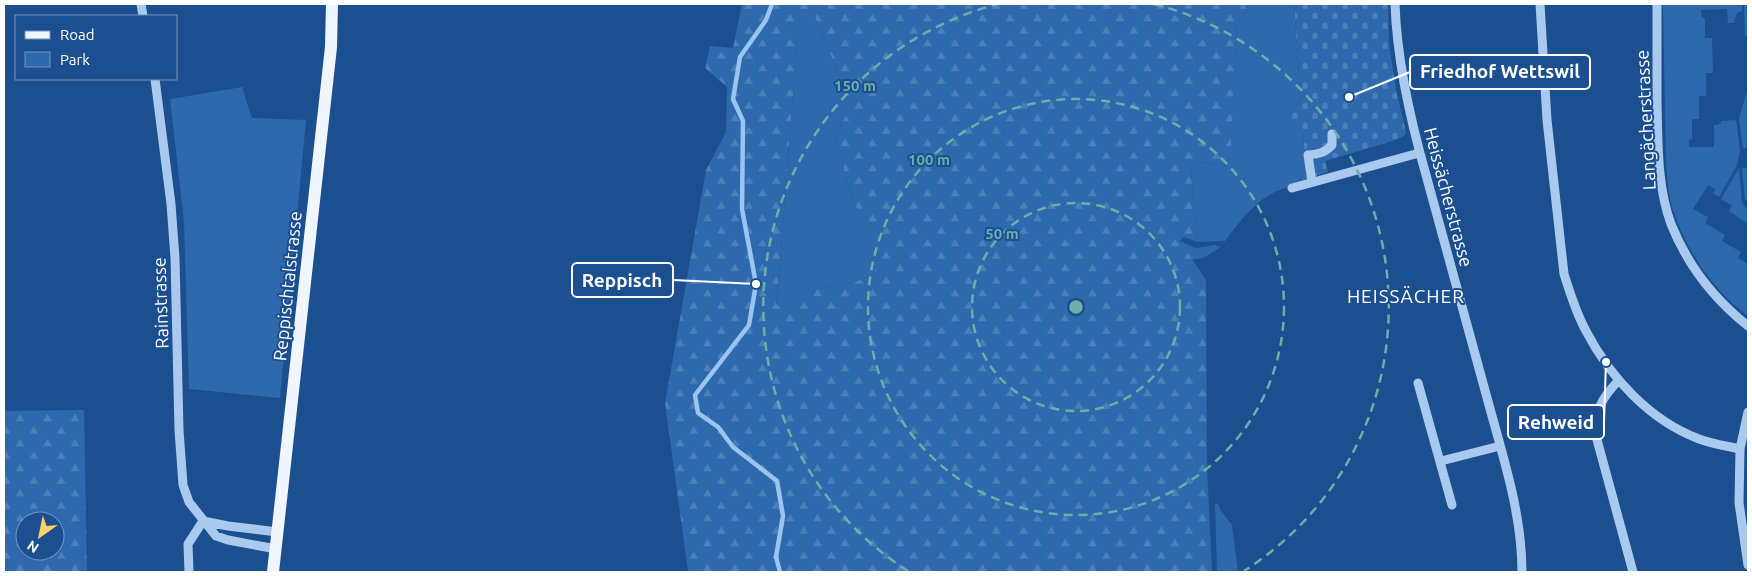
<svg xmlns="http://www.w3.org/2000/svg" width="1752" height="576" viewBox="0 0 1752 576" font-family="Ubuntu,sans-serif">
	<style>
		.green { fill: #2e69ad }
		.forest { fill: url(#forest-firs); fill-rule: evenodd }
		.cemetery { fill: url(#cemetery-stones) }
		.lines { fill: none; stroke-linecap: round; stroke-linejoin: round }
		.stream { stroke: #9cc4f0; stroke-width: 4.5 }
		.minor { stroke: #a9c9ee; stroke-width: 9 }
		.major { stroke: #f0f6ff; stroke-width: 12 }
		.ring { fill: none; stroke: #6fada8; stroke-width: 2.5; stroke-dasharray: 9 6 }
		.labels { text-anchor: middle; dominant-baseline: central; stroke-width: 4; stroke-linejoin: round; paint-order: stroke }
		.street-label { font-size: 18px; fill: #fff; stroke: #1b4f8f }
		.neighbourhood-label { font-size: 19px; letter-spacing: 1px; fill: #fff; stroke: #1b4f8f }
		.centre { fill: #6fada8; stroke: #1b4f8f; stroke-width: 2.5 }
		.ring-label { font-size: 15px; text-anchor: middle; font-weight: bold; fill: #6fada8; stroke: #1b4f8f; stroke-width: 4; stroke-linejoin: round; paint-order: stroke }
		.leader { fill: none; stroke: #fff; stroke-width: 2 }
		.callout-dot { fill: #fff; stroke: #1b4f8f; stroke-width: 2 }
		.callout { fill: #1b4f8f; stroke: #fff; stroke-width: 2 }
		.callout-label { font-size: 19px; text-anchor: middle; font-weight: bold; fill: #fff }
	</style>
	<defs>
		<pattern id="forest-firs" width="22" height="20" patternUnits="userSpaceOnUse" patternTransform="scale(1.25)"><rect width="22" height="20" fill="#2e69ad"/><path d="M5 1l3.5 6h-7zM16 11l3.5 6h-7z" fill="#4d80b9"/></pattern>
		<pattern id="cemetery-stones" width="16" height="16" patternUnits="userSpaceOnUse" patternTransform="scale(1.25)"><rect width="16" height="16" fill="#2e69ad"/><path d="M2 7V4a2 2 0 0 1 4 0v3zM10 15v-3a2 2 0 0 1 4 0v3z" fill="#4d80b9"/></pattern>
	</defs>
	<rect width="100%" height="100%" fill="#1b4f8f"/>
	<path class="green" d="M 1245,4 L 1294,4 L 1301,104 L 1286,111 L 1303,133 L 1305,172 C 1300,185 1281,188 1269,195 C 1251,206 1238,224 1225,241 L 1197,242 L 1198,229 L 1193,207 L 1191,161 L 1229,166 L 1237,22 L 1247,10 Z
		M 1663,4 L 1742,4 L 1742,11 L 1737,13 L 1734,23 L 1728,23 L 1727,9 L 1701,10 L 1702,18 L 1705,18 L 1705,38 L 1712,38 L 1713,73 L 1706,73 L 1706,96 L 1699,96 L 1699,119 L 1692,119 L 1692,139 L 1689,140 L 1689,147 L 1714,147 L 1714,125 L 1721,124 L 1721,121 L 1736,120 L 1740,151 L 1737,165 L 1719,197 L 1713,194 L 1715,189 L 1708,185 L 1693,209 L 1708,217 L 1705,223 L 1725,235 L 1722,241 L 1741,252 L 1738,258 L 1748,264 L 1748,316 C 1713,290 1687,252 1673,210 C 1668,194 1667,177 1666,161 Z
		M 1744,4 L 1748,4 L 1748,36 L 1745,36 Z
		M 800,17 L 815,17 L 851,105 L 835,137 L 854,205 L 878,231 L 883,244 L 873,275 L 849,284 L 817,289 L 792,315 L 776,304 C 786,209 790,113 800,17 Z
		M 242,87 L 252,118 L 306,120 L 280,398 L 189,389 L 184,222 L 170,99 Z
		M 1748,88 L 1748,148 L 1743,148 L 1739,118 Z
		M 1739,168 L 1742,203 L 1748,211 L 1748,224 L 1729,211 L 1732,206 L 1721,199 Z
		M 1742,168 L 1748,168 L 1748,200 L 1745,200 Z
		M 1180,241 L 1196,248 L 1215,245 L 1221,247 L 1203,258 L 1191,260 Z
		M 1215,504 L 1218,504 L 1221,511 L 1232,525 L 1238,572 L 1217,572 Z"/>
	<path class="forest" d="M 742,4 L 1245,4 L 1247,10 L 1237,22 L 1230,166 L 1191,161 L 1193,207 L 1198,229 L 1197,242 L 1184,237 L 1180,241 L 1206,280 L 1207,466 L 1212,572 L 688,572 L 665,403 L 706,170 L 726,132 L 727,87 L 705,68 L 710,46 L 733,48 ZM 815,17 L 851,105 L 835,137 L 854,205 L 878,231 L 883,244 L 873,275 L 849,284 L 817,289 L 792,315 L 776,304 C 786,209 790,113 800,18 Z
		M 84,410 L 87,572 L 4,572 L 4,411 ZM 25,521 L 55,521 L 55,551 L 25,551 Z"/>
	<path class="cemetery" d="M 1294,4 L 1388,4 L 1389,43 L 1396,90 L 1406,132 L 1404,136 L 1396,140 L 1325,161 L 1328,172 L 1298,182 L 1302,178 L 1305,172 L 1303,133 C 1295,132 1285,122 1283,114 L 1286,111 L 1301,104 Z"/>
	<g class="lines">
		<path class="stream" d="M 772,4 L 766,20 L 740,57 L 733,99 L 743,121 L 742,209 L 756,284 L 749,325 L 695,395 L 698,413 L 718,427 L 733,447 L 777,481 L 783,516 L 776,557 L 780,572"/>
		<path class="minor" d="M 141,4 L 143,16
			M 1395,4 C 1397,62 1410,119 1426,175 C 1447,252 1468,329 1489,405 C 1504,460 1522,515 1522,572
			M 1540,4 L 1547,120 L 1564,274 C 1570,293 1576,313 1586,331 C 1610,377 1649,420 1699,439 C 1712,444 1727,446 1740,449
			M 1657,4 C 1657,37 1657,70 1657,103 C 1658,143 1657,186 1671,224 C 1687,264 1714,299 1748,326
			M 155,79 L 171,204 L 175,258 L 179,430 L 183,485 L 189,502 L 216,536 L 228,540 L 276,549
			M 1312,182 L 1308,155 C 1318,154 1325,153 1332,145 L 1332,134
			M 1292,188 L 1419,153
			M 1619,380 C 1599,401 1597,408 1596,436 L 1633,572
			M 1418,383 L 1452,505
			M 1748,412 L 1740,449 L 1739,503 L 1748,565
			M 1441,461 L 1500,446
			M 203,521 L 228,526 L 278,532
			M 189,572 L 188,544 L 203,521"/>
		<path class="major" d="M 273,572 L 331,47 L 332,4"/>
	</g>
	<g class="ring">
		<circle cx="1076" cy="307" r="104"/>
		<circle cx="1076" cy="307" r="208"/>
		<path d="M908 571A313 313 0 0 1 998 4M1154 4A313 313 0 0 1 1244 571"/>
	</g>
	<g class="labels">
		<g class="street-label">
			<text transform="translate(1645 120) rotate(-93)">Langächerstrasse</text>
			<text transform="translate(1449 197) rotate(75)">Heissächerstrasse</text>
			<text transform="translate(287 286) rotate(-84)">Reppischtalstrasse</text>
			<text transform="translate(160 303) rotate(-92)">Rainstrasse</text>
		</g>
		<g class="neighbourhood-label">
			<text x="1406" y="296">HEISSÄCHER</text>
		</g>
	</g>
	<circle cx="1076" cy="307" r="8" class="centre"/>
	<g class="ring-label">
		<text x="855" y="91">150 m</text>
		<text x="929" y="165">100 m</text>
		<text x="1002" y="239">50 m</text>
	</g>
	<path class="leader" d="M1349 97L1410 72M756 284L673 280M1606 362L1604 422"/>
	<g class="callout-dot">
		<circle cx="1349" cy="97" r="5"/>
		<circle cx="756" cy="284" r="5"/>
		<circle cx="1606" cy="362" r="5"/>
	</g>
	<g class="callout">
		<rect x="1410" y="55" width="180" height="34" rx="5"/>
		<rect x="572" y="263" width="101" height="34" rx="5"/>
		<rect x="1508" y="405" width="96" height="34" rx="5"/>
	</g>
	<g class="callout-label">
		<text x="1500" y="78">Friedhof Wettswil</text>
		<text x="622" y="287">Reppisch</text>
		<text x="1556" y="429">Rehweid</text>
	</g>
	<rect width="1752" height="576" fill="none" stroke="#ffffff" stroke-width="10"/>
	<rect x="15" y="15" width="162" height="65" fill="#1b4f8f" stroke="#7695bc"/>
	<rect x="25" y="31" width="25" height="8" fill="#f0f6ff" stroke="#7695bc"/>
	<text x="60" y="40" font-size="15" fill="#ffffff">Road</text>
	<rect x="25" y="52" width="25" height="15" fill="#2e69ad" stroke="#7695bc"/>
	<text x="60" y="65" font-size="15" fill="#ffffff">Park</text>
	<g transform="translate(40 536) rotate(213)"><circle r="24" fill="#1b4f8f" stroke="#7695bc"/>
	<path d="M0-4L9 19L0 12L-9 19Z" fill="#ffd166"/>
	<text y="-8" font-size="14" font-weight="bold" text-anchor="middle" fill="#ffffff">N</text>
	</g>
</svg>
